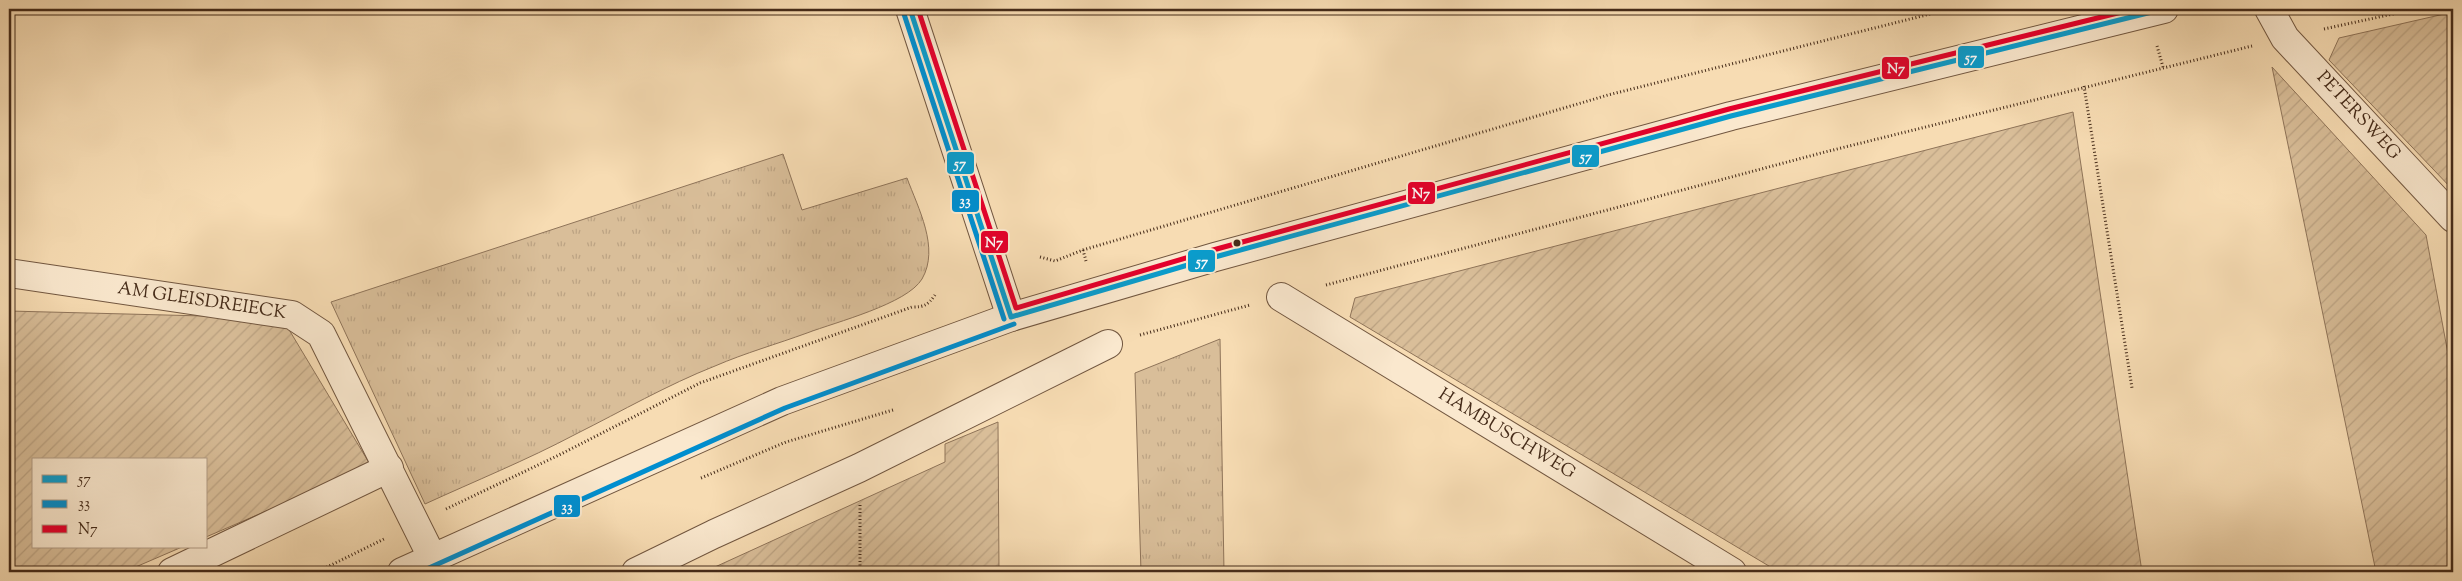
<svg xmlns="http://www.w3.org/2000/svg" width="2462" height="581" viewBox="0 0 2462 581" font-family="'Sorts Mill Goudy',serif">
	<style>
		.grass { fill: url(#grass-tufts); stroke: #8f7459 }
		.garden { fill: url(#garden-furrows); stroke: #8f7459 }
		.lines { fill: none; stroke-linecap: round; stroke-linejoin: round }
		.minor-casing { stroke: #725740; stroke-width: 30 }
		.path { stroke: #452b19; stroke-width: 3; stroke-dasharray: 1 2.5; stroke-linecap: butt }
		.minor { stroke: #fae8ce; stroke-width: 28 }
		.bus-1-casing { stroke: #fae8ce; stroke-width: 9 }
		.bus-2-casing { stroke: #fae8ce; stroke-width: 9 }
		.bus-3-casing { stroke: #fae8ce; stroke-width: 9 }
		.bus-1 { stroke: #0a9ccc; stroke-width: 5 }
		.bus-2 { stroke: #008ecf; stroke-width: 5 }
		.bus-3 { stroke: #e4002b; stroke-width: 5 }
		.bus-dot { fill: #452b19; stroke: #fae8ce; stroke-width: 2 }
		.labels { text-anchor: middle; dominant-baseline: central; stroke-width: 4; stroke-linejoin: round; paint-order: stroke }
		.street-label { font-size: 18px; fill: #452b19; stroke: #fae8ce }
		.line-badge { stroke: #fae8ce; stroke-width: 2 }
		.badge-label { font-size: 14px; text-anchor: middle; font-weight: bold; fill: #fff }
	</style>
	<defs>
		<pattern id="grass-tufts" width="24" height="20" patternUnits="userSpaceOnUse" patternTransform="scale(1.25)"><rect width="24" height="20" fill="#d9be99"/><path d="M3 7l-1-3M5 7V3M7 7l1-3M15 17l-1-3M17 17v-4M19 17l1-3" fill="none" stroke="#bca383"/></pattern>
		<pattern id="garden-furrows" width="10" height="10" patternUnits="userSpaceOnUse" patternTransform="scale(1.25)"><rect width="10" height="10" fill="#d9be99"/><path d="M-1 1l2-2M0 10L10 0M9 11l2-2" fill="none" stroke="#bca383"/></pattern>
	</defs>
	<rect width="100%" height="100%" fill="#f7dcb3"/>
	<filter id="stains"><feTurbulence type="fractalNoise" baseFrequency=".004" numOctaves="4"/><feColorMatrix values="0 0 0 0 .2 0 0 0 0 .09 0 0 0 0 .02 0 0 0 .5 -.17"/></filter>
	<radialGradient id="worn" r=".72"><stop offset=".6" stop-color="#630" stop-opacity="0"/><stop offset="1" stop-color="#630" stop-opacity=".3"/></radialGradient>
	<path class="grass" d="M 783,154 L 802,210 L 907,178 C 918,208 940,248 922,279 C 907,304 836,322 807,333 C 777,344 745,353 715,366 C 667,385 622,411 576,434 C 527,460 475,481 425,504 L 331,302 Z
		M 1220,339 L 1224,572 L 1141,572 L 1135,373 Z"/>
	<path class="garden" d="M 2453,12 L 2453,190 L 2329,60 L 2339,38 Z
		M 2272,67 L 2426,235 L 2453,381 L 2453,572 L 2376,572 Z
		M 2073,112 L 2142,572 L 1779,572 L 1350,317 L 1355,298 Z
		M 9,311 L 282,318 L 371,466 L 206,537 L 206,460 L 34,460 L 34,547 L 182,547 L 124,572 L 9,572 Z
		M 998,422 L 999,572 L 704,572 L 945,462 L 945,444 Z"/>
	<g class="lines">
		<defs>
			<g id="minor">
				<path d="M 910,9 L 1011,317"/>
				<path id="s1" d="M 2269,9 L 2285,38 L 2453,218"/>
				<path id="s2" d="M 9,273 L 292,315 L 321,334 L 432,557"/>
				<path id="s3" d="M 1281,297 L 1732,572"/>
				<path d="M 172,572 L 389,468"/>
				<path d="M 402,572 L 782,401 L 1011,317 L 1215,257 L 1731,116 L 2164,9"/>
				<path d="M 636,572 L 714,534 L 859,468 L 1108,344"/>
			</g>
		</defs>
		<use href="#minor" class="minor-casing"/>
		<path class="path" d="M 2324,29 L 2416,9
			M 2157,46 L 2163,67
			M 2084,86 L 2132,388
			M 1083,250 L 1086,261
			M 1040,257 L 1055,261 L 1083,250 L 1608,95 L 1950,9
			M 1326,285 L 1825,152 L 2252,46
			M 1140,335 L 1250,305
			M 701,478 L 786,442 L 893,410
			M 860,505 L 860,572
			M 446,509 L 559,455 L 700,383 L 912,307 C 924,307 928,305 935,295
			M 317,572 L 384,539"/>
		<use href="#minor" class="minor"/>
		<defs>
			<path id="bus-1" d="M 910,9 L 1011,317
				M 1011,317 L 1215,257 L 1731,116 L 2164,9"/>
			<path id="bus-2" d="M 903,11 L 1004,319
				M 420,572 L 785,408 L 1014,324"/>
			<path id="bus-3" d="M 918,9 L 1016,308 L 1213,250 L 1729,109 L 2134,9"/>
		</defs>
		<use href="#bus-1" class="bus-1-casing"/>
		<use href="#bus-2" class="bus-2-casing"/>
		<use href="#bus-3" class="bus-3-casing"/>
		<use href="#bus-1" class="bus-1"/>
		<use href="#bus-2" class="bus-2"/>
		<use href="#bus-3" class="bus-3"/>
	</g>
	<circle class="bus-dot" cx="1237" cy="243" r="4.5"/>
	<g class="labels">
		<g class="street-label">
			<text stroke="none"><textPath href="#s1" startOffset="140">PETERSWEG</textPath></text>
			<text stroke="none"><textPath href="#s2" startOffset="195">AM GLEISDREIECK</textPath></text>
			<text stroke="none"><textPath href="#s3" startOffset="264">HAMBUSCHWEG</textPath></text>
		</g>
	</g>
	<g class="line-badge">
		<rect x="1957" y="45" width="28" height="24" rx="5" fill="#0a9ccc"/>
		<rect x="1881" y="56" width="29" height="24" rx="5" fill="#e4002b"/>
		<rect x="1571" y="144" width="29" height="24" rx="5" fill="#0a9ccc"/>
		<rect x="946" y="151" width="29" height="24" rx="5" fill="#0a9ccc"/>
		<rect x="1407" y="181" width="29" height="24" rx="5" fill="#e4002b"/>
		<rect x="951" y="189" width="29" height="24" rx="5" fill="#008ecf"/>
		<rect x="980" y="230" width="29" height="24" rx="5" fill="#e4002b"/>
		<rect x="1187" y="249" width="29" height="24" rx="5" fill="#0a9ccc"/>
		<rect x="553" y="494" width="28" height="24" rx="5" fill="#008ecf"/>
	</g>
	<g class="badge-label">
		<text x="1971" y="62">57</text>
		<text x="1896" y="73">N7</text>
		<text x="1586" y="161">57</text>
		<text x="960" y="168">57</text>
		<text x="1421" y="198">N7</text>
		<text x="965" y="205">33</text>
		<text x="994" y="247">N7</text>
		<text x="1202" y="266">57</text>
		<text x="567" y="511">33</text>
	</g>
	<rect width="2462" height="581" fill="none" stroke="#f7dcb3" stroke-width="30"/>
	<rect x="10" y="10" width="2442" height="561" fill="none" stroke="#452b19" stroke-width="2.5"/>
	<rect x="15" y="15" width="2432" height="551" fill="none" stroke="#452b19"/>
	<rect x="32" y="458" width="175" height="90" fill="#fae8ce" stroke="#b29c86"/>
	<rect x="42" y="475" width="25" height="8" fill="#0a9ccc" stroke="#b29c86"/>
	<text x="78" y="484" font-size="15" fill="#452b19">57</text>
	<rect x="42" y="500" width="25" height="8" fill="#008ecf" stroke="#b29c86"/>
	<text x="78" y="508" font-size="15" fill="#452b19">33</text>
	<rect x="42" y="525" width="25" height="8" fill="#e4002b" stroke="#b29c86"/>
	<text x="78" y="534" font-size="15" fill="#452b19">N7</text>
	<rect width="100%" height="100%" filter="url(#stains)"/>
	<rect width="100%" height="100%" fill="url(#worn)"/>
</svg>
